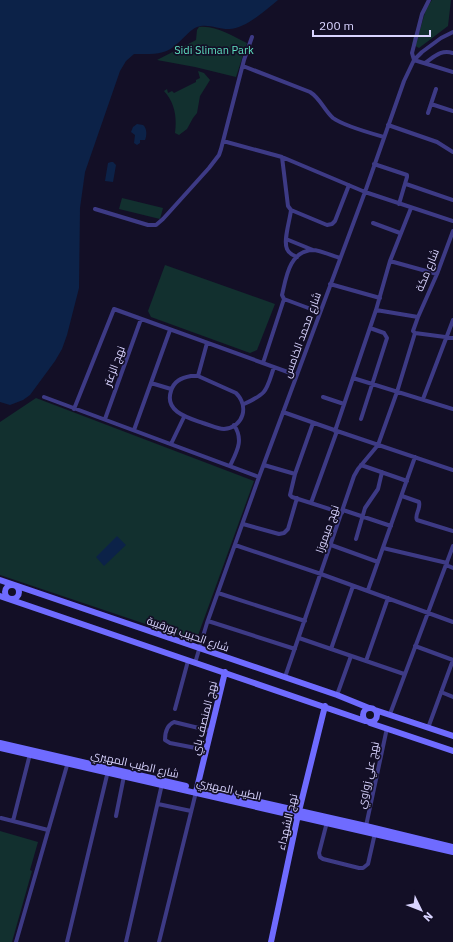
<svg xmlns="http://www.w3.org/2000/svg" width="453" height="942" viewBox="0 0 453 942" font-family="'IBM Plex Sans',Cairo,sans-serif">
	<style>
		.green { fill: #12302f }
		.water { fill: #0c2248 }
		.lines { fill: none; stroke-linecap: round; stroke-linejoin: round }
		.street { stroke: #3d3a85; stroke-width: 4 }
		.secondary { stroke: #6f6bff; stroke-width: 6 }
		.labels { text-anchor: middle; dominant-baseline: central; stroke-width: 3.5; stroke-linejoin: round; paint-order: stroke }
		.park-label { font-size: 11px; fill: #5fe0c0; stroke: #130f26 }
		.street-label { font-size: 11px; fill: #d9d4ff; stroke: #130f26 }
	</style>
	<rect width="100%" height="100%" fill="#130f26"/>
	<path class="green" d="M 432,0 L 451,0 L 448,26 L 419,48 L 412,44 L 414,35 L 419,33 L 426,9 Z
		M 199,27 C 216,25 232,36 247,43 L 236,77 L 195,67 L 157,60 L 196,40 L 197,30 Z
		M 198,71 L 204,73 L 210,80 L 200,96 L 197,113 L 193,118 L 187,129 L 179,135 L 175,133 C 177,117 175,103 164,91 L 167,89 L 168,93 L 172,91 L 174,93 L 196,82 L 196,80 L 200,78 Z
		M 122,198 L 163,208 L 160,219 L 119,209 Z
		M 165,265 L 275,304 L 257,350 L 250,353 L 151,317 L 148,311 Z
		M 36,398 L 254,481 L 196,641 L 0,575 L 0,422 Z
		M 0,831 L 38,842 L 30,870 L 32,871 L 12,942 L 0,942 Z"/>
	<path class="water" d="M 0,0 L 278,0 C 266,10 244,30 228,29 C 218,29 207,23 197,27 C 190,30 184,38 178,43 C 165,56 151,54 134,54 L 126,61 L 120,71 L 85,172 L 80,208 L 79,288 L 67,335 L 62,349 L 55,361 L 30,395 L 23,400 L 10,405 L 0,402 Z
		M 137,124 L 143,125 C 147,128 147,135 145,140 L 140,140 L 140,143 L 137,145 L 134,143 L 135,135 L 131,132 L 133,127 Z
		M 111,162 L 113,162 L 116,165 L 113,182 L 105,181 L 108,163 Z
		M 117,536 L 126,545 L 104,566 L 96,557 Z"/>
	<g class="lines">
		<path class="street" d="M 429,0 L 422,14 L 412,53 L 414,60 L 453,72
			M 425,63 C 434,57 441,49 453,53
			M 243,66 L 310,92 C 320,98 324,110 333,118 C 344,126 370,133 384,137
			M 431,104 L 453,111
			M 428,113 L 436,89
			M 388,125 L 437,142 L 453,152
			M 223,141 L 282,157 L 365,192 L 453,221
			M 282,157 L 288,206 L 291,210 L 327,225 L 332,224 L 335,221 L 349,185
			M 374,164 L 407,175 L 407,177 L 399,204
			M 406,184 L 453,200
			M 95,209 L 148,225 L 156,225 L 163,219 L 209,168 L 219,155 L 221,149 L 244,60 L 252,37
			M 291,210 C 290,220 283,241 287,249 C 289,254 293,255 297,257
			M 373,223 L 400,233
			M 286,239 L 313,250
			M 390,261 L 437,274
			M 330,284 L 380,298
			M 376,310 L 418,317 L 413,331 L 415,333 L 453,338
			M 319,312 L 284,299 L 282,295 C 286,278 289,251 313,250 C 319,250 333,256 340,258
			M 418,317 L 437,274 L 453,231
			M 263,363 L 284,299
			M 191,376 L 198,376 L 236,393 C 249,406 244,427 224,429 C 217,429 210,425 203,423 C 189,418 164,412 171,391 C 174,381 181,378 191,376 Z
			M 198,376 L 207,343
			M 353,378 L 453,409
			M 151,383 L 171,389
			M 44,397 L 259,477
			M 323,397 L 344,404
			M 423,399 L 453,320
			M 244,404 C 268,393 266,391 274,367
			M 74,409 L 114,309 L 296,375
			M 283,412 L 337,431 L 453,470
			M 105,419 L 141,319
			M 361,419 L 387,338 L 384,333 L 370,328
			M 134,430 L 170,330
			M 335,431 L 376,310 L 390,261 L 411,208
			M 171,444 L 184,417
			M 264,465 L 295,474 L 290,495 L 292,497 L 342,513
			M 361,465 L 407,481
			M 230,466 C 237,451 244,440 234,425
			M 295,474 L 313,423
			M 402,496 L 419,502 C 421,509 414,515 417,520 L 453,531
			M 311,503 L 337,431
			M 343,510 L 391,526
			M 243,524 L 279,534 L 284,533 L 288,529 L 297,498
			M 356,539 L 365,508 L 378,489 L 382,472
			M 235,545 L 321,574 L 453,622
			M 331,545 L 378,562
			M 383,548 L 447,563
			M 446,565 L 453,568
			M 368,590 L 415,457
			M 218,593 L 305,621
			M 208,621 L 295,649
			M 299,638 L 404,674
			M 415,646 L 453,660
			M 331,649 L 353,586
			M 366,661 L 388,598
			M 195,663 L 207,623 L 259,477 L 365,192 L 404,81 L 414,60 L 422,52 L 441,38 L 453,32
			M 285,677 L 354,476 L 358,469 L 378,445 L 397,392 L 415,333
			M 441,692 L 453,697
			M 337,695 L 351,656
			M 175,709 L 188,661
			M 390,714 L 453,546
			M 428,728 L 453,660
			M 206,750 L 170,743 L 165,740 C 165,733 167,725 174,722 L 211,731
			M 158,804 L 191,811
			M 116,816 L 124,776
			M 1,818 L 48,830
			M 13,821 L 30,754
			M 327,822 L 319,853 L 320,857 L 323,859 L 359,868 L 363,868 L 368,864 L 375,833
			M 366,826 L 387,728
			M 16,942 L 68,762
			M 67,942 L 108,771
			M 126,942 L 162,784
			M 159,942 L 196,792"/>
		<path class="secondary" d="M 0,580 L 337,695 L 369,708
			M5 592a7 7 0 1 1 14 0a7 7 0 1 1-14 0Z
			M 0,596 L 365,721
			M363 715a7 7 0 1 1 14 0a7 7 0 1 1-14 0Z
			M 375,710 L 453,736
			M 370,723 L 453,751
			M 0,743 L 186,786
			M 0,748 L 453,852
			M 203,789 L 366,826 L 453,847
			M 196,792 L 225,672
			M 271,942 L 298,815 L 325,706"/>
	</g>
	<g class="labels">
		<g class="park-label">
			<text x="214" y="50">Sidi Sliman Park</text>
		</g>
		<g class="street-label">
			<text transform="translate(427 270) rotate(-68)">شارع مكة</text>
			<text transform="translate(302 335) rotate(-70)">شارع محمد الخامس</text>
			<text transform="translate(114 366) rotate(-70)">نهج الزعتر</text>
			<text transform="translate(327 529) rotate(-71)">نهج ميموزا</text>
			<text transform="translate(188 634) rotate(19)">شارع الحبيب بورقيبة</text>
			<text transform="translate(204 718) rotate(-76)">نهج المنصف باي</text>
			<text transform="translate(135 764) rotate(13)">شارع الطيب المهيري</text>
			<text transform="translate(368 775) rotate(-78)">نهج علي زواوي</text>
			<text transform="translate(229 789) rotate(13)">الطيب المهيري</text>
			<text transform="translate(287 822) rotate(-77)">نهج الشهداء</text>
		</g>
	</g>
	<g transform="translate(421 910) rotate(133)" stroke="#130f26" stroke-width="3" paint-order="stroke">
	<path d="M0-3L7 15L0 10L-7 15Z" fill="#d9d4ff"/>
	<text y="-6" font-size="11" font-weight="bold" text-anchor="middle" fill="#d9d4ff">N</text>
	</g>
	<path d="M313 30v6h117v-6" fill="none" stroke="#d9d4ff" stroke-width="2"/>
	<text x="319" y="30" font-size="12" fill="#d9d4ff" stroke="#130f26" stroke-width="3" paint-order="stroke">200 m</text>
</svg>
